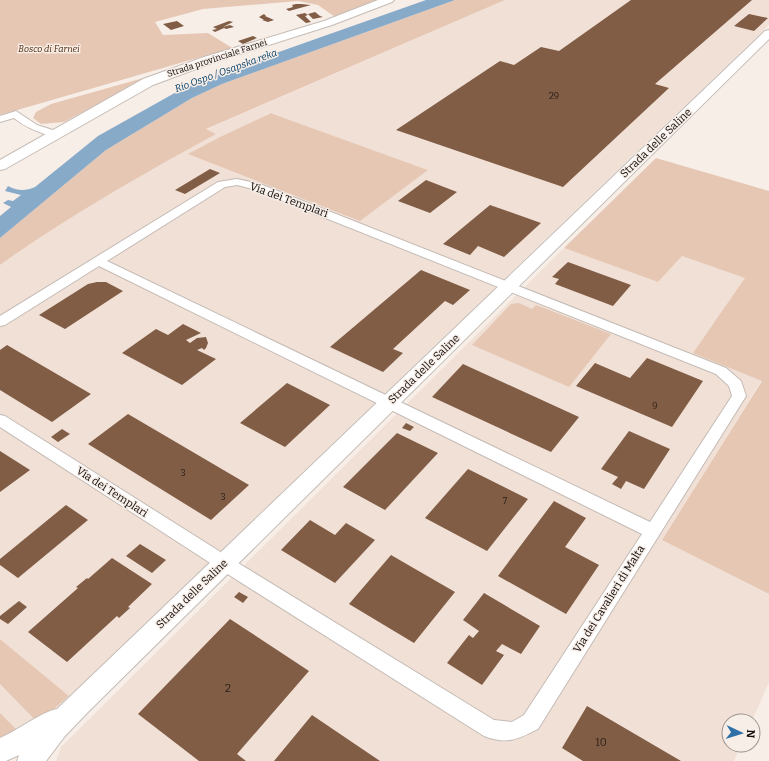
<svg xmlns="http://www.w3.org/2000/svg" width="769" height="761" viewBox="0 0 769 761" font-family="Bitter,serif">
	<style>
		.built { fill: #f1e0d6; fill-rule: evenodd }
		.green { fill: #e6c7b4 }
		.water { fill: #88aac9 }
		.building { fill: #815d46 }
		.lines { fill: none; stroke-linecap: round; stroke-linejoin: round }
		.minor-casing { stroke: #c4bbb5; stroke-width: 2 }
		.tertiary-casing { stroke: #c4bbb5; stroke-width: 2 }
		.secondary-casing { stroke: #c4bbb5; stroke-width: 2 }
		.minor { fill: #fff; fill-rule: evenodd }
		.tertiary { fill: #fff; fill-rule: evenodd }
		.secondary { fill: #fff; fill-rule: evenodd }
		.labels { text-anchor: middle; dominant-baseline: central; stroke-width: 3; stroke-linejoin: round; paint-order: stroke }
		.far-park-label { font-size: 9px; font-style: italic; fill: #4b2507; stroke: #f8eee8 }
		.far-street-label { font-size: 9px; fill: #100c0b; stroke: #f8eee8 }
		.number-label { font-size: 9px; fill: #2c201a }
		.far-water-label { font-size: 10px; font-style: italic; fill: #074169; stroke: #f8eee8 }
		.street-label { font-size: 11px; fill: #100c0b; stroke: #f8eee8 }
		.near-number-label { font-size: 11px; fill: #2c201a }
	</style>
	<rect width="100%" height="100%" fill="#f8eee8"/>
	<path class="built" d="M 505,0 L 769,0 L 769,25 L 69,696 L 0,639 L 0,265 L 77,212 L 126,183 L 216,134 L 205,130 ZM 270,113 L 428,170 L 222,136 Z
		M 564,248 L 658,282 L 682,256 L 746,278 L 762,380 L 662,540 L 769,594 L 769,682 L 752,721 L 729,721 L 729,745 L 741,745 L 734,761 L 56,761 L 61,747 Z
		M 0,684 L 38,723 L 21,734 L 0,713 Z"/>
	<path class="green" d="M 0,0 L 380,0 L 335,17 L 318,5 L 298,1 L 203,9 L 155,22 L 163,35 L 208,33 L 234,49 L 194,59 L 0,115 Z
		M 455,0 L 505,0 L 206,129 L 216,134 C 141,175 70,215 0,265 L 0,238 L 12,228 L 106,150 L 192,98 L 222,84 Z
		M 154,75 L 155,75 L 130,87 L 64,122 L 41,124 L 33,118 L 36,112 L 51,104 Z
		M 271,113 L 273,114 L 428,170 L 360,221 L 188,154 L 222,136 Z
		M 656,158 L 769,191 L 769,594 L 662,540 L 762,381 L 693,353 L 745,278 L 682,256 L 658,282 L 564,248 Z
		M 519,303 L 532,309 L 536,305 L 611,334 L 569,387 L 472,345 L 511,304 Z
		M 0,639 L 69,696 L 38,723 L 0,684 Z
		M 0,713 L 21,734 L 0,740 Z"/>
	<path class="water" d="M 426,0 L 455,0 L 222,84 L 192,98 L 106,150 L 0,238 L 0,216 L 11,207 L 3,203 L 8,200 L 13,201 L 21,195 L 5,191 L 8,186 C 17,191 26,191 35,187 L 98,136 L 180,90 L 253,61 Z"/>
	<path class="building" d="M 631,0 L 752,0 L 655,84 L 669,88 L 563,187 L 396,130 L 500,61 L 514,65 L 541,47 L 559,51 Z
		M 296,4 L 301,4 L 311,5 L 289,11 L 286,9 L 293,7 L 292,5 Z
		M 315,12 L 320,16 L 323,17 L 313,19 L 308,14 Z
		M 305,13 L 308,15 L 305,16 L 311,22 L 306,23 L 296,15 Z
		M 264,14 L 266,16 L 265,16 L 274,20 L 268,22 L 262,20 L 264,20 L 259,17 Z
		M 749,14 L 768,18 L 754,31 L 734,26 Z
		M 177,21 L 184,26 L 171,30 L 163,24 Z
		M 229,21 L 233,22 L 223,27 L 230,25 L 234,27 L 226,29 L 224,28 L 215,32 L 212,30 L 217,29 L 213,27 Z
		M 253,36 L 257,38 L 243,44 L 238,41 Z
		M 210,169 L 220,173 L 185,194 L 175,190 Z
		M 426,180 L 457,192 L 430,213 L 398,201 Z
		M 490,205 L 541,223 L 504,257 L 478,246 L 470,255 L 443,244 Z
		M 568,262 L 631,285 L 613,306 L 555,284 L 559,279 L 552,277 Z
		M 421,270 L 470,290 L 453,305 L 445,301 L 393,349 L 403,353 L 383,372 L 330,347 Z
		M 97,282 L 106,282 L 123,291 L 65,329 L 39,315 L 88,284 Z
		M 183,324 L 201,333 L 186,340 L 190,343 L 197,338 L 206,337 L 208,343 L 206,348 L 204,350 L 202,348 L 197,350 L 216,359 L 182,385 L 122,353 L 156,329 L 168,335 Z
		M 7,345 L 91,394 L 52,422 L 0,390 L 0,350 Z
		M 647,358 L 703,381 L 672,427 L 576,386 L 595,363 L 630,378 Z
		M 463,364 L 579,417 L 551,452 L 432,397 Z
		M 287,383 L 330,405 L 285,447 L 240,423 Z
		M 128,414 L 157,431 L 249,485 L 211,520 L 88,444 Z
		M 406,423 L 414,427 L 410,431 L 402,428 Z
		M 62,429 L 70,434 L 58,442 L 51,437 Z
		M 629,431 L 670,449 L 644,489 L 626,481 L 621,489 L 612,484 L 618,477 L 601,469 Z
		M 397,433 L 438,453 L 385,510 L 343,487 Z
		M 0,451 L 30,470 L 0,492 Z
		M 468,469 L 528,499 L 487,551 L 425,518 Z
		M 554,501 L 586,518 L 565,547 L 599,565 L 566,614 L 498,576 Z
		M 66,505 L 88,520 L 18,578 L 0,565 L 0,559 Z
		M 310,520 L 335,535 L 346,523 L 375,540 L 335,583 L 281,550 Z
		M 140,544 L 166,560 L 152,573 L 126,556 Z
		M 391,555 L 455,592 L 414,643 L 349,604 Z
		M 112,558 L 152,584 L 128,607 L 130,608 L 119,618 L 117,616 L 67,662 L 28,632 L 78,588 L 76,587 L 87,578 L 88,579 Z
		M 239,592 L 248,597 L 243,603 L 234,597 Z
		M 484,593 L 540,626 L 521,654 L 502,644 L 496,651 L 504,655 L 482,685 L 447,663 L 469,635 L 473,638 L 479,631 L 463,620 Z
		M 19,601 L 27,607 L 8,624 L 0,619 L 0,616 Z
		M 230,619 L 309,671 L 237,754 L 246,761 L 199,761 L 138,714 Z
		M 587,706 L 681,761 L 583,761 L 562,748 Z
		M 312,715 L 380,761 L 274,761 Z"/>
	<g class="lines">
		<defs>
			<path id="minor" d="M 16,111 L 37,125 L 59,132 L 60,134 L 55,137 C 40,133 26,128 14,118 L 0,122 L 0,116 Z
				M 237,179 L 260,184 L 726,368 L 741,381 L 746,396 L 538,729 C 518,739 507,745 484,736 L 218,568 L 0,427 L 0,415 L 5,416 L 230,558 L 494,720 L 512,722 L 524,715 L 642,534 L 99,266 L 5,325 L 0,326 L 0,316 L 218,182 ZM 237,185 L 253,189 L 716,374 L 729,386 L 732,396 L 650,522 L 107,261 L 225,187 Z"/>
			<path id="tertiary" d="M 769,30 L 769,39 L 88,712 L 65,736 L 46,761 L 17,761 L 19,755 L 6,761 L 0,761 L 0,738 C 17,731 41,712 57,709 L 765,31 Z"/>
			<path id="secondary" d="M 378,0 L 394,0 L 392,2 L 332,25 L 212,63 L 153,85 L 5,169 L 0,170 L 0,160 L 143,79 L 204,57 L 324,21 Z"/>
		</defs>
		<use href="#minor" class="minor-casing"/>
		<use href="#tertiary" class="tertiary-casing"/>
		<use href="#secondary" class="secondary-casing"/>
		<use href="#minor" class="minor"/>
		<use href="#tertiary" class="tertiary"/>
		<use href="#secondary" class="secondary"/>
	</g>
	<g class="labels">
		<g class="far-park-label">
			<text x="49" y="49">Bosco di Farnei</text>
		</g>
		<g class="far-street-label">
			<text transform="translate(217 58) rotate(-18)">Strada provinciale Farnei</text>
		</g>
		<g class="number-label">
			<text x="554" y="96">29</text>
			<text x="655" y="406">9</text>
			<text x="183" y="473">3</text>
			<text x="223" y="497">3</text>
			<text x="505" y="501">7</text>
		</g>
		<g class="far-water-label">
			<text transform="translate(226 71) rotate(-20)">Rio Ospo / Osapska reka</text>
		</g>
		<g class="street-label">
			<text transform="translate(656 143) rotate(-44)">Strada delle Saline</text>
			<text transform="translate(289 200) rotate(20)">Via dei Templari</text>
			<text transform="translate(424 369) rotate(-44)">Strada delle Saline</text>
			<text transform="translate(112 492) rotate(33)">Via dei Templari</text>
			<text transform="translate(192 594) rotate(-44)">Strada delle Saline</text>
			<text transform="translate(609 599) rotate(-58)">Via dei Cavalieri di Malta</text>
		</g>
		<g class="near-number-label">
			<text x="228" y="688">2</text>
			<text x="601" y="742">10</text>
		</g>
	</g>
	<g transform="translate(741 733) rotate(94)"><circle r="19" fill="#f8eee8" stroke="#9b9490"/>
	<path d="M0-3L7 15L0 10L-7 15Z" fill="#2f71a7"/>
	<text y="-6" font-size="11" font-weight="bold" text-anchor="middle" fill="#100c0b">N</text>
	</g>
</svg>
